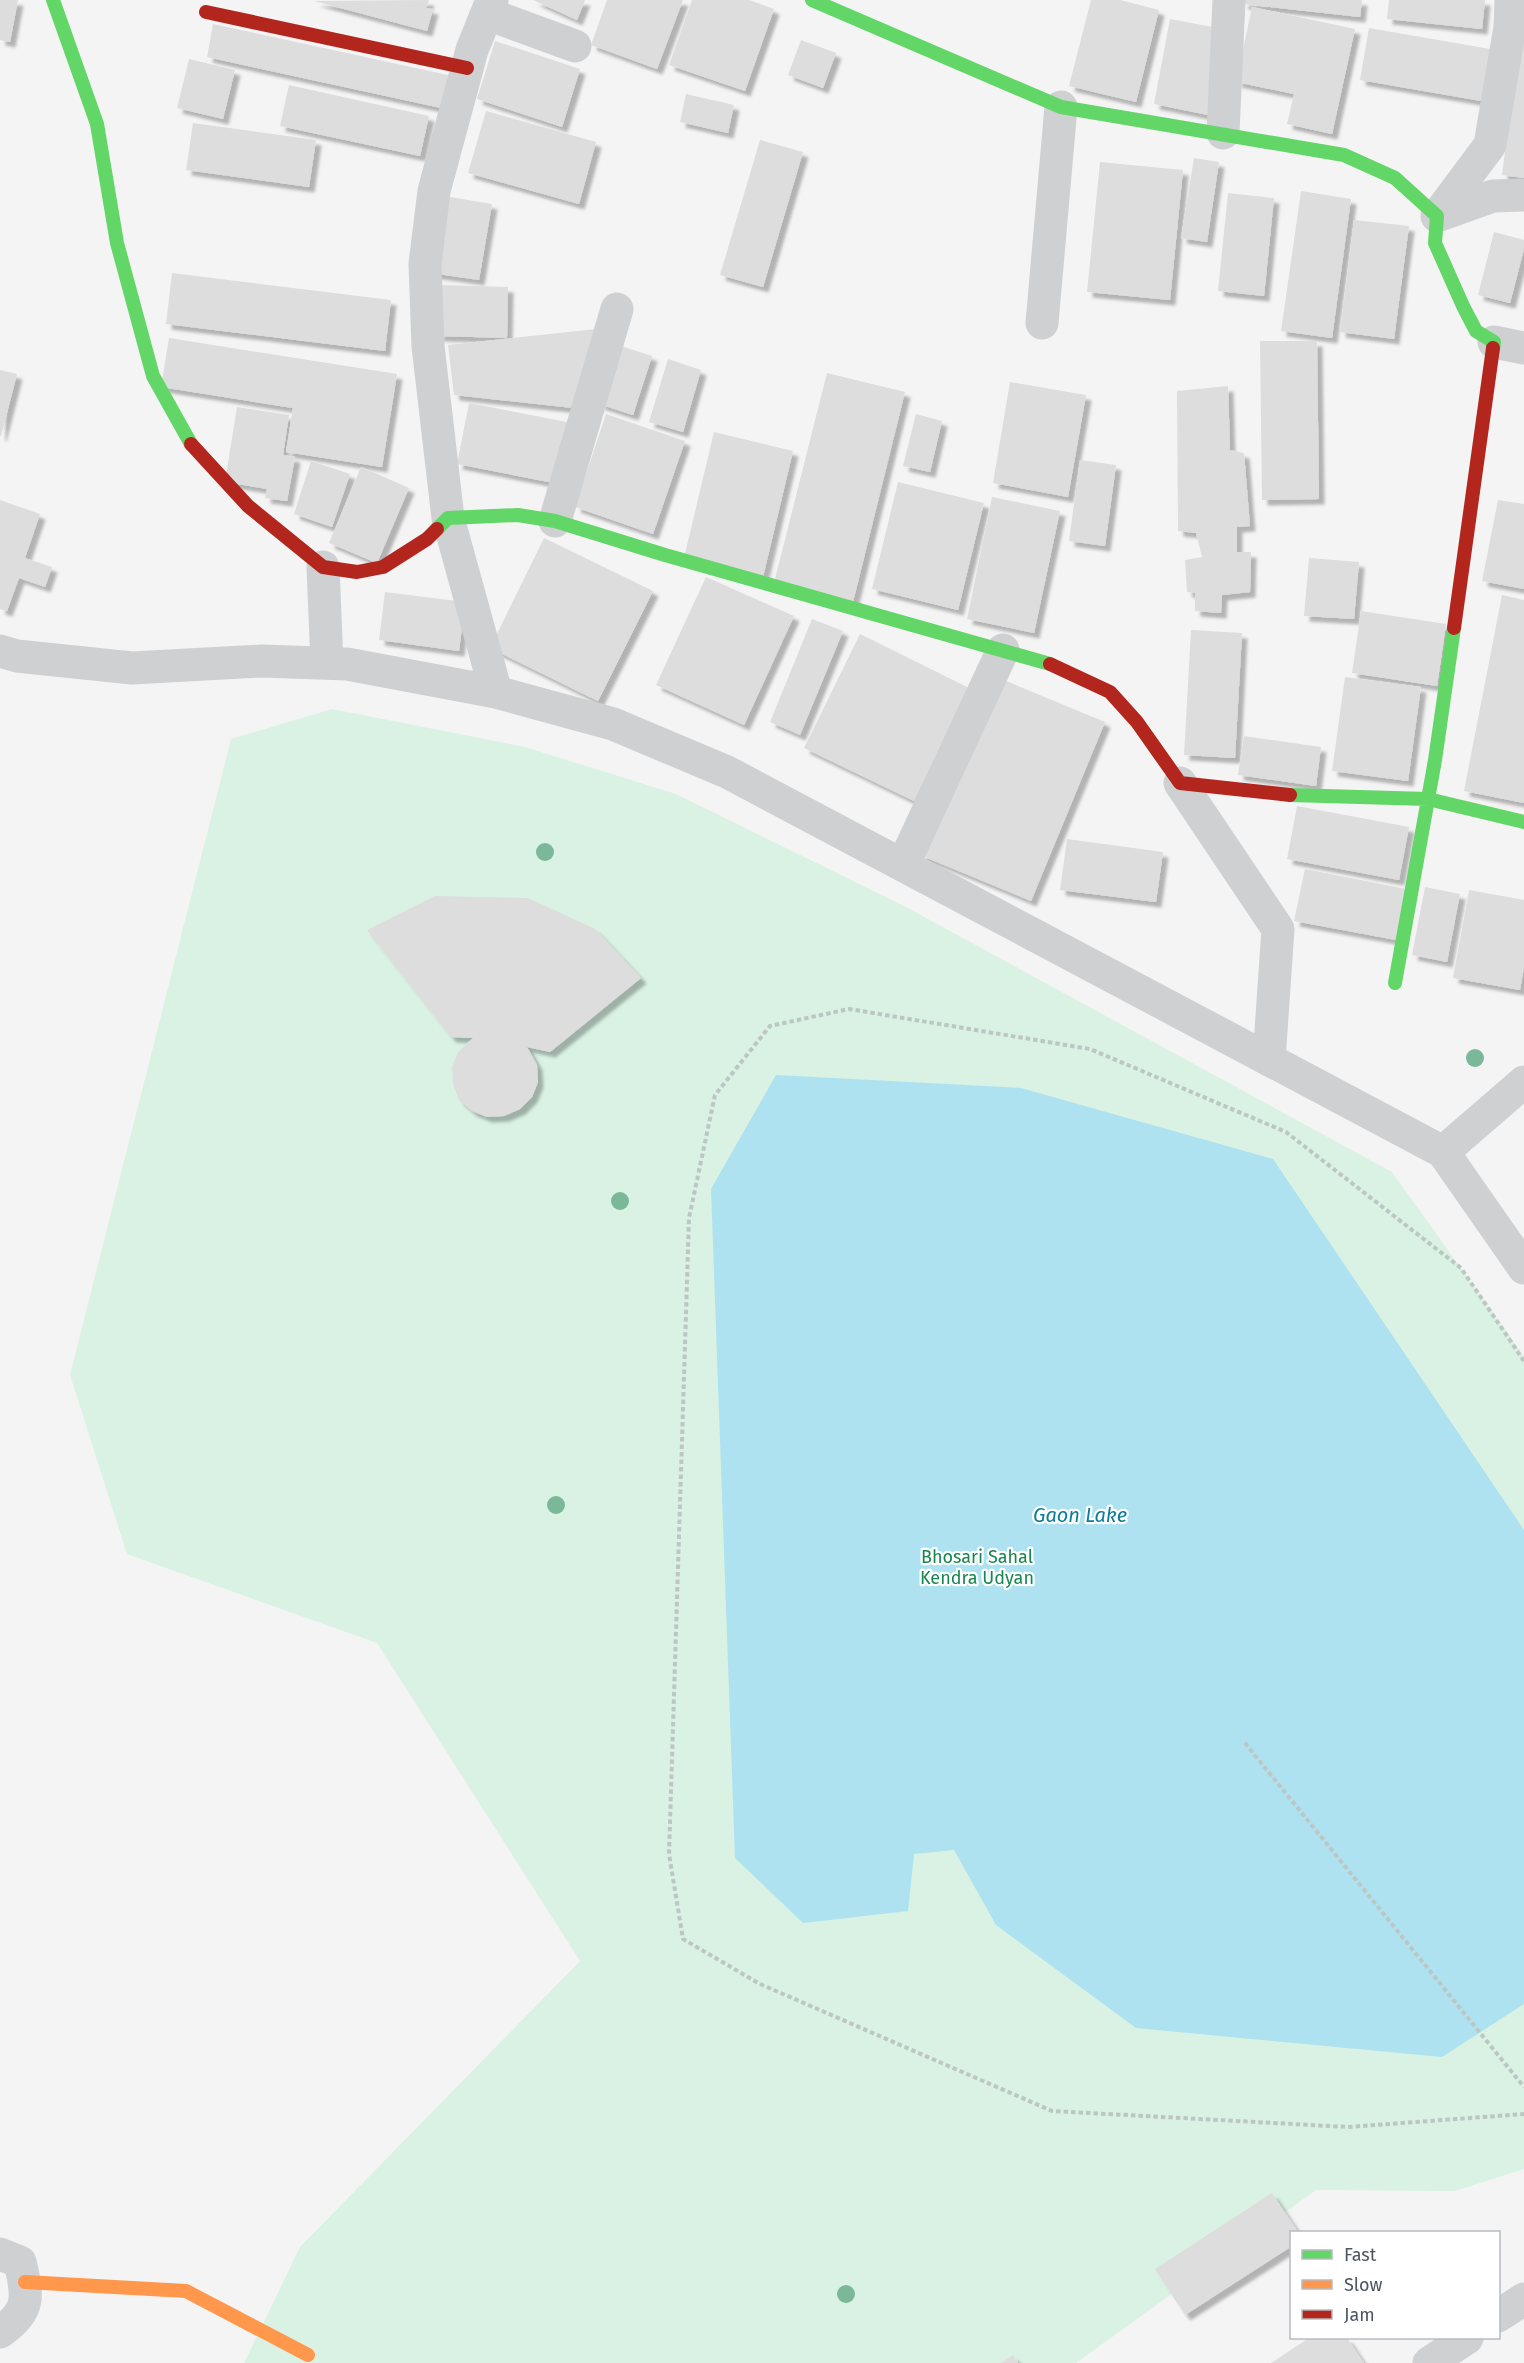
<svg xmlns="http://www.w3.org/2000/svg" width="1524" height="2363" viewBox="0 0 1524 2363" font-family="'Fira Sans',sans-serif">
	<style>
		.green { fill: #d9f2e3 }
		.water { fill: #aee2f0 }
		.building { fill: #ddddde; filter: url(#shadow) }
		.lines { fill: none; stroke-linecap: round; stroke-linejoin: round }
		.path { stroke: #bcc7c4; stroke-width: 4; stroke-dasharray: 4.5 3; stroke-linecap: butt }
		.street { stroke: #ced0d2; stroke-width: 33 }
		.fast { stroke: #63d668; stroke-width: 14 }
		.slow { stroke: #ff974d; stroke-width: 14 }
		.jam { stroke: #b3261e; stroke-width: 14 }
		.tree { fill: #7ab899 }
		.labels { text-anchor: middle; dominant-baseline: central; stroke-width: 4.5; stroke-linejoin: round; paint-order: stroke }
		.park-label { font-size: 18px; fill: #17864f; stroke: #fff }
		.water-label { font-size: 20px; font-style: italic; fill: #0c7c9b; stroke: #fff }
	</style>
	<defs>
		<filter id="shadow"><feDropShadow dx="5.5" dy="5.5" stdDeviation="1.5" flood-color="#0004"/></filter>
	</defs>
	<rect width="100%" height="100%" fill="#f4f4f4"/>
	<path class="green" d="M 332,709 L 525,747 L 676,794 L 906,907 L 1392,1172 L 1524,1356 L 1524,2169 L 1455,2191 L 1316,2190 L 1076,2363 L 244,2363 L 300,2247 L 580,1961 L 377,1643 L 127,1554 L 70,1375 L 231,739 Z"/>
	<path class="water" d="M 776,1075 L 1021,1088 L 1273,1159 L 1524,1530 L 1524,2004 L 1442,2057 L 1136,2028 L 996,1925 L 954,1850 L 914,1854 L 908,1911 L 803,1923 L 735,1858 L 711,1189 Z"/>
	<path class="building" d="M 0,0 L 18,0 L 10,42 L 0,40 Z
		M 429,0 L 426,8 L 433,9 L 427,31 L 314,1 Z
		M 533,0 L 585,0 L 577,20 Z
		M 607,0 L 683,0 L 657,69 L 591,45 Z
		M 692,0 L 749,0 L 774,9 L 745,91 L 669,65 Z
		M 1091,0 L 1120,0 L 1159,10 L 1136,102 L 1069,86 Z
		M 1243,0 L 1362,0 L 1360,17 L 1243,4 Z
		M 1389,0 L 1485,0 L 1482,29 L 1387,19 Z
		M 1252,7 L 1355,29 L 1332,134 L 1287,124 L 1294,94 L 1236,82 Z
		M 1170,19 L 1224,29 L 1208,115 L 1154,104 Z
		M 213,24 L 448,75 L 441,108 L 207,57 Z
		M 1369,28 L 1496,50 L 1487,102 L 1360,80 Z
		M 801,40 L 836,53 L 823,88 L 788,75 Z
		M 1520,40 L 1524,41 L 1524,178 L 1502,175 Z
		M 495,41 L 580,69 L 562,127 L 477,99 Z
		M 189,59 L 235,70 L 223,119 L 177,108 Z
		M 289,85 L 429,116 L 420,156 L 280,126 Z
		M 686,94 L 734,105 L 728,133 L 680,122 Z
		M 486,111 L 596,142 L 579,204 L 468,173 Z
		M 193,123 L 316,140 L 309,187 L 186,170 Z
		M 760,140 L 803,152 L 763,287 L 720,275 Z
		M 1194,158 L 1219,162 L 1207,242 L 1181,238 Z
		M 1100,162 L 1183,170 L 1170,300 L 1087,292 Z
		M 1301,191 L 1351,199 L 1332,338 L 1281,331 Z
		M 1228,193 L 1274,198 L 1264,296 L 1218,291 Z
		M 444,196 L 492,204 L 479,280 L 431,273 Z
		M 1354,220 L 1409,226 L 1394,339 L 1340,332 Z
		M 1494,232 L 1524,240 L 1524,249 L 1510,303 L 1478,295 Z
		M 172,273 L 391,300 L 385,351 L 166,324 Z
		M 439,285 L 508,287 L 507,338 L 438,336 Z
		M 596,329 L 582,409 L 454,395 L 448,345 Z
		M 169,338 L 397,374 L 382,467 L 286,452 L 293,408 L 161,387 Z
		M 1260,341 L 1317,341 L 1319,499 L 1262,500 Z
		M 618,345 L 652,356 L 633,415 L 599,404 Z
		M 668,359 L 701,370 L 683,432 L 649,422 Z
		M 0,370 L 17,374 L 1,436 L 0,436 Z
		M 827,373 L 905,392 L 853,602 L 774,583 Z
		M 1010,382 L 1086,395 L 1068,497 L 993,483 Z
		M 1228,386 L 1230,450 L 1244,453 L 1250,526 L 1237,527 L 1237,552 L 1251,552 L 1250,592 L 1222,595 L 1221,613 L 1195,611 L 1195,593 L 1187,592 L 1185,560 L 1202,557 L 1196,533 L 1178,531 L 1177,391 Z
		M 469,403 L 572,423 L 559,484 L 457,464 Z
		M 237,407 L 289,415 L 283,455 L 295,457 L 287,501 L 265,498 L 267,489 L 225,482 Z
		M 606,414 L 685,441 L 653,534 L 575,507 Z
		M 916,414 L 942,421 L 930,472 L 903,466 Z
		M 714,432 L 793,451 L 763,577 L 684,558 Z
		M 1080,460 L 1116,465 L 1105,546 L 1069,541 Z
		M 311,461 L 350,474 L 332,527 L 294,514 Z
		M 361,467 L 409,488 L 377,563 L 329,543 Z
		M 898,482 L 984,503 L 958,610 L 872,589 Z
		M 992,497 L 1060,511 L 1034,633 L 967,619 Z
		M 0,500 L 40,514 L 25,558 L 52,567 L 45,587 L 19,578 L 7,611 L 0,609 Z
		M 1498,500 L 1524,504 L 1524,589 L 1482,581 Z
		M 544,538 L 653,591 L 598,701 L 490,648 Z
		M 1309,558 L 1359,562 L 1354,619 L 1304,616 Z
		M 706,577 L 794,616 L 744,725 L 656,685 Z
		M 385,592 L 465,602 L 459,651 L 379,640 Z
		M 1502,595 L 1524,600 L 1524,803 L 1464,791 Z
		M 1361,611 L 1446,624 L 1437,686 L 1352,673 Z
		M 812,619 L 843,631 L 800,735 L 770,722 Z
		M 1191,630 L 1242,633 L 1235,758 L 1184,755 Z
		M 860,634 L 969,688 L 914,801 L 804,748 Z
		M 994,676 L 1105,722 L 1031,901 L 920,855 Z
		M 1345,677 L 1421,687 L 1408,781 L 1332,771 Z
		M 1244,736 L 1321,747 L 1316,786 L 1238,775 Z
		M 1297,806 L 1409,827 L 1399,880 L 1287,859 Z
		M 1067,839 L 1163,852 L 1156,902 L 1060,890 Z
		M 1305,869 L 1406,889 L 1396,940 L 1294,921 Z
		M 1425,887 L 1460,894 L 1447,962 L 1412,955 Z
		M 1469,890 L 1524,900 L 1524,967 L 1520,990 L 1453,978 Z
		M 435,896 L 528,898 L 595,929 L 641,978 L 550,1052 L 527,1047 L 537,1065 L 538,1082 L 532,1097 L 520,1109 L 504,1116 L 487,1117 L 472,1111 L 459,1100 L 453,1084 L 452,1067 L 458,1052 L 473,1038 L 451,1037 L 367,930 Z
		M 1272,2193 L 1298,2232 L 1292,2232 L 1292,2246 L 1185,2315 L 1155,2269 Z
		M 1309,2338 L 1347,2338 L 1364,2363 L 1271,2363 Z
		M 1013,2355 L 1018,2363 L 1001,2363 Z"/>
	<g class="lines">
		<path class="path" d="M 1524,1361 L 1461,1268 L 1286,1132 L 1090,1049 L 849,1009 L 770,1026 L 715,1095 L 689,1218 L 669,1854 L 683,1939 L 760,1984 L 1052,2111 L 1348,2127 L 1524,2114
			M 1245,1743 L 1524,2087"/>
		<path class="street" d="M 492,0 L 472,50 L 434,191 L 425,264 L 428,346 L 448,518 L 496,692
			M 488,14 L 575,46
			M 1223,133 L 1229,0
			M 1437,216 L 1490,145 L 1510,27 L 1511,0
			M 1437,216 L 1493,196 L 1524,195
			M 1042,323 L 1061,107
			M 1494,342 L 1524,348
			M 555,521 L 617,309
			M 323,567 L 327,663
			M 0,651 L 17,656 L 132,668 L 262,661 L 347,664 L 496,692 L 613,724 L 727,772 L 1443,1152 L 1524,1268
			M 1180,783 L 1278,929 L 1269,1060
			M 903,865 L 1003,650
			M 1443,1152 L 1524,1082
			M 0,2254 L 20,2262 C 28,2296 31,2311 0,2332
			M 1498,2316 L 1524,2299
			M 1429,2363 L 1467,2338"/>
		<path class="fast" d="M 53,0 L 97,124 L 117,243 L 153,376 L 191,444
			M 812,0 L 1061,107 L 1344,155 L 1395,178 L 1437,216 L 1435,243 L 1463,306 L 1476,331 L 1494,342 L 1493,348
			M 437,529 L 448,518 L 518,515 L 555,521 L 665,555 L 1050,664
			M 1290,795 L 1428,799 L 1524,822
			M 1395,983 L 1435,760 L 1454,628"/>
		<path class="slow" d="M 25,2282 L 186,2291 L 308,2355"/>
		<path class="jam" d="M 206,12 L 467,68
			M 191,444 L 248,506 L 323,567 L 357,572 L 383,567 L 427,539 L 437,529
			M 1454,628 L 1493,348
			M 1050,664 L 1110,692 L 1137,722 L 1180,783 L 1290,795"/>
	</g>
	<g class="tree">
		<circle cx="545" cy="852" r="9"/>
		<circle cx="1475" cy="1058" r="9"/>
		<circle cx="620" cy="1201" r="9"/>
		<circle cx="556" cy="1505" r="9"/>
		<circle cx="846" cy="2294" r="9"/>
	</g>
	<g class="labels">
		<g class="park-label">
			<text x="977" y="1557">Bhosari Sahal<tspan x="977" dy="21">Kendra Udyan</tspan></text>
		</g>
		<g class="water-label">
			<text x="1080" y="1515">Gaon Lake</text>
		</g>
	</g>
	<rect x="1290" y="2231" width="210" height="108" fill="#ffffff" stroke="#b7bbc0" stroke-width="1.5"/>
	<rect x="1302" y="2250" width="30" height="9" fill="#63d668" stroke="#b7bbc0" stroke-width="1.5"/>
	<text x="1344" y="2261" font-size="18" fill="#4a5661">Fast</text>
	<rect x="1302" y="2280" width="30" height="9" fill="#ff974d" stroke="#b7bbc0" stroke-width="1.5"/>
	<text x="1344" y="2291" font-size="18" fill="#4a5661">Slow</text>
	<rect x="1302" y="2310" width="30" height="9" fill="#b3261e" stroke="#b7bbc0" stroke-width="1.5"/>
	<text x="1344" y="2321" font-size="18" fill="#4a5661">Jam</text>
</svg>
